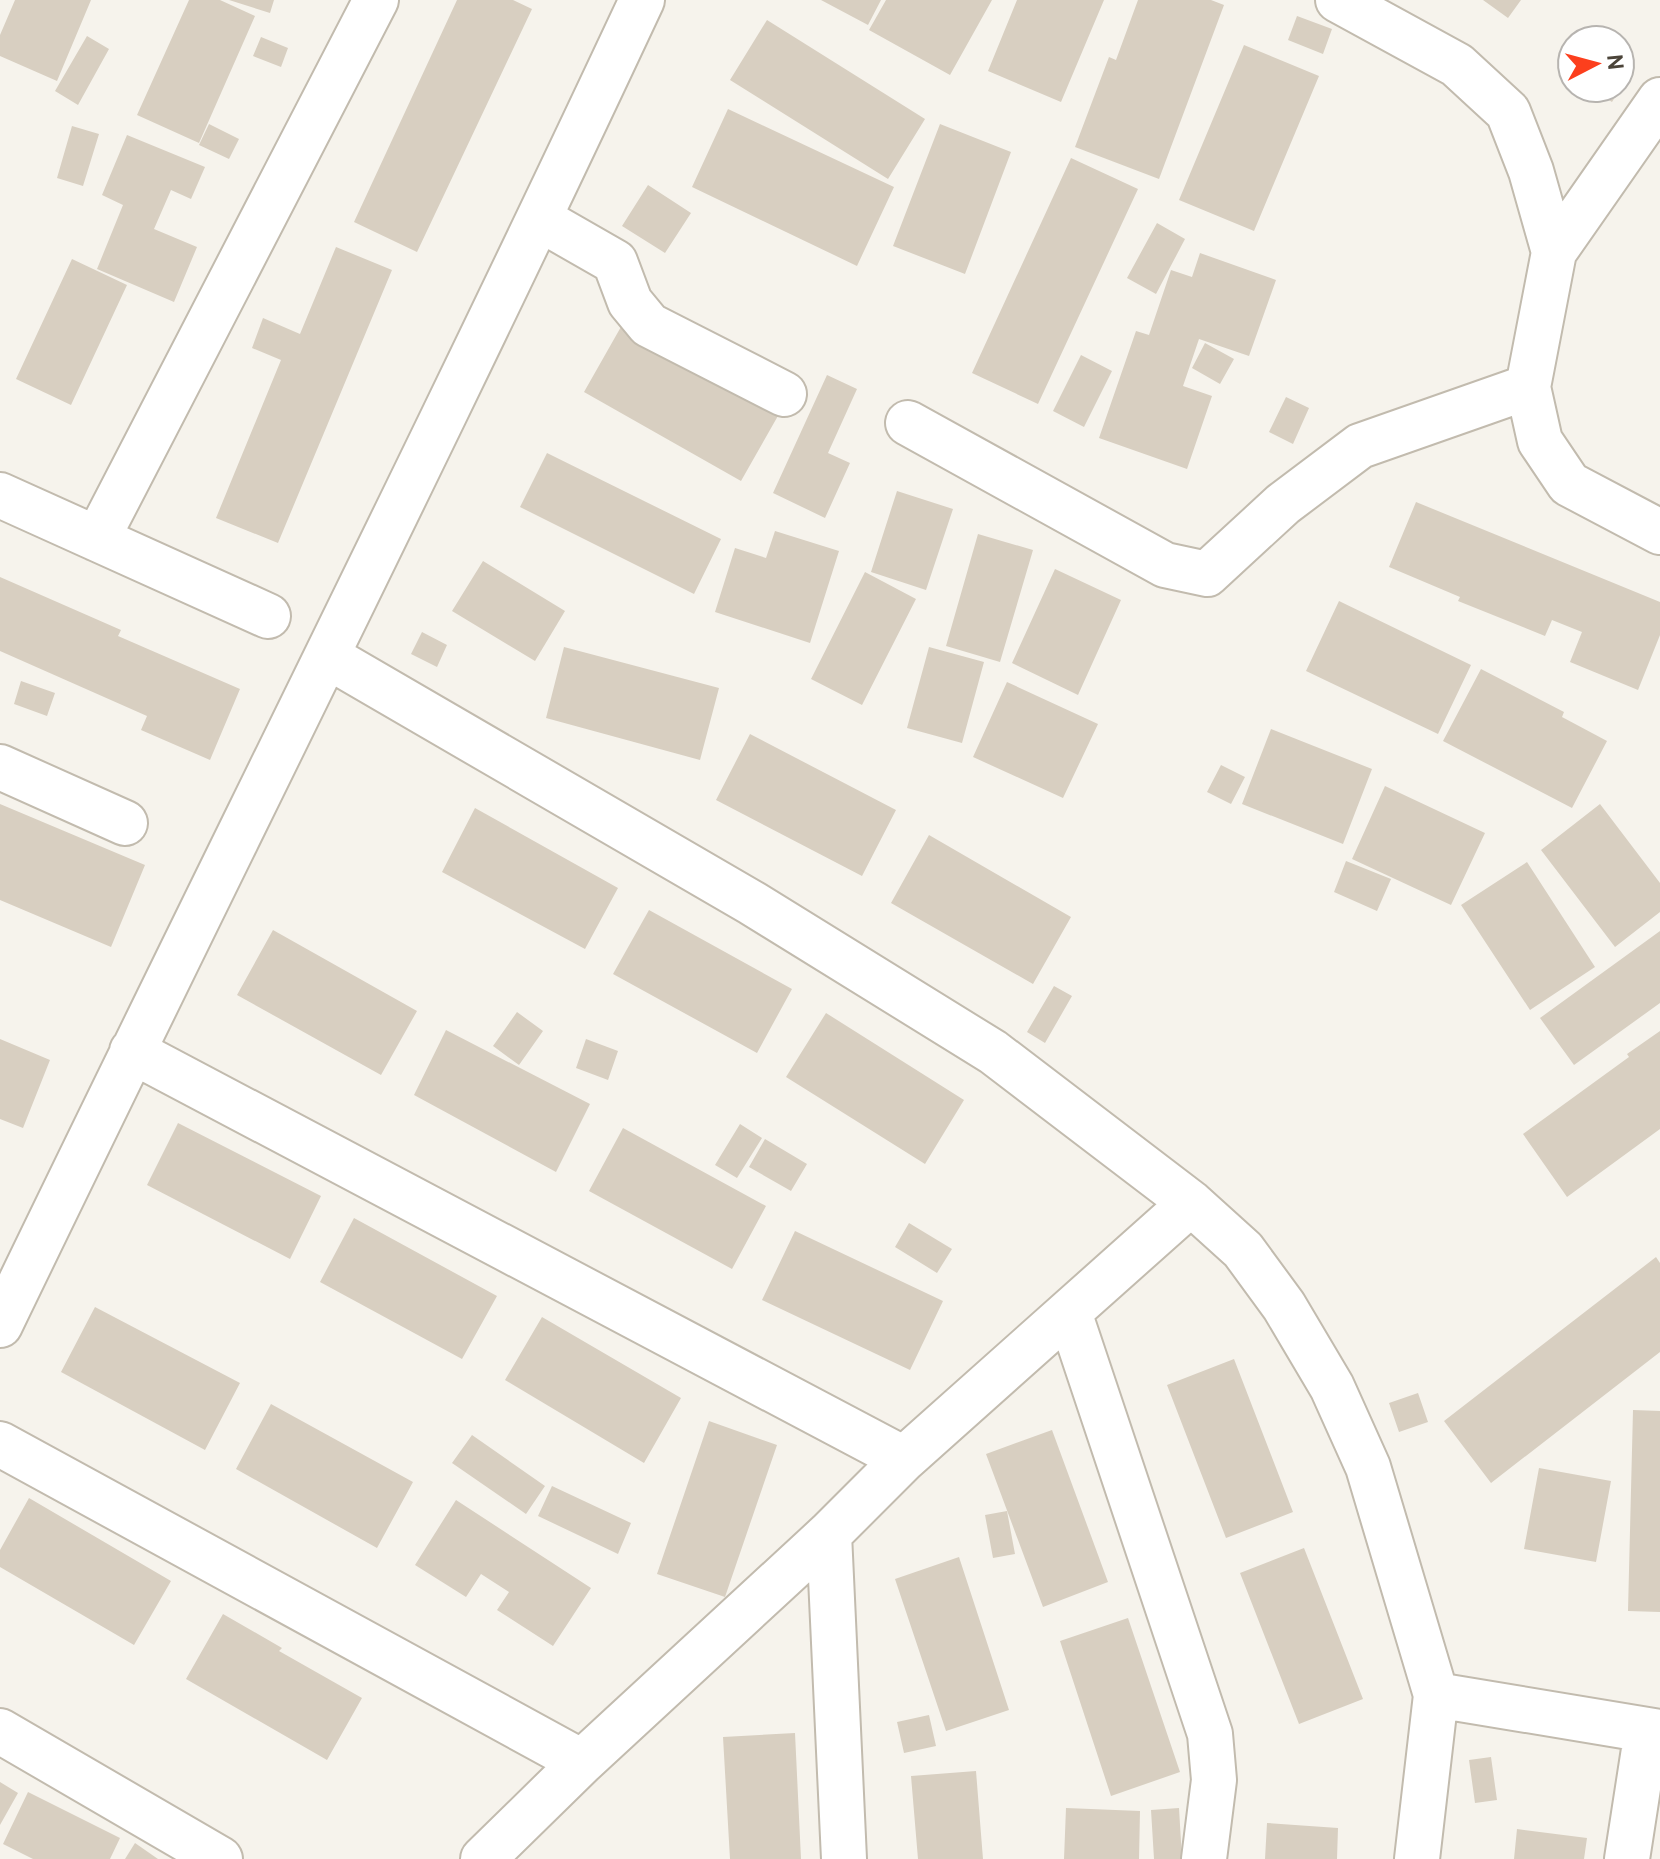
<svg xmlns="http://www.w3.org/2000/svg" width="1660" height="1859" viewBox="0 0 1660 1859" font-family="Overpass,sans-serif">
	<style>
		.building { fill: #d8cfc1 }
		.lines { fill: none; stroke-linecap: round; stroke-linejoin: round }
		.minor-casing { stroke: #c2bbae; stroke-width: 48 }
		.minor { stroke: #fff; stroke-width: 44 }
	</style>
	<rect width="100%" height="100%" fill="#f6f3ec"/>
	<path class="building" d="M 15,0 L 91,0 L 57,81 L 0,56 L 0,35 Z
		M 189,0 L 220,0 L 255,16 L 199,143 L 137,115 Z
		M 229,0 L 274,0 L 270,13 Z
		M 457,0 L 513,0 L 532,9 L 417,252 L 354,222 Z
		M 821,0 L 881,0 L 868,25 Z
		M 886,0 L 992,0 L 950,75 L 869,30 Z
		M 1017,0 L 1104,0 L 1061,102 L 988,71 Z
		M 1138,0 L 1211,0 L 1224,5 L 1159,179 L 1075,147 L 1109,57 L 1116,60 Z
		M 1483,0 L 1521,0 L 1508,18 Z
		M 1297,16 L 1332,29 L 1323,54 L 1288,40 Z
		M 767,20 L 925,119 L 888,179 L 730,80 Z
		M 87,36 L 109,49 L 78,105 L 55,91 Z
		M 261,37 L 288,48 L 281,67 L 253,56 Z
		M 1244,45 L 1319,76 L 1254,231 L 1179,200 Z
		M 1620,60 L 1633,68 L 1612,102 L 1589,88 L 1620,88 Z
		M 728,109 L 894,187 L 857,266 L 692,187 Z
		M 209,124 L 239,139 L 229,159 L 199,145 Z
		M 940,124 L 1011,152 L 965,274 L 893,246 Z
		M 72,126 L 99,134 L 83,186 L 57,178 Z
		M 127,135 L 205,167 L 191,199 L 171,190 L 154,229 L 197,247 L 174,302 L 97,269 L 123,205 L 102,195 Z
		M 1071,158 L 1138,189 L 1038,404 L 972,373 Z
		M 648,185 L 691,213 L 665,253 L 622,226 Z
		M 1157,223 L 1185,239 L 1156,294 L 1127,278 Z
		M 336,247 L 392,270 L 278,543 L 216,518 L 281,360 L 252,348 L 263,318 L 300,334 Z
		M 1200,253 L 1276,280 L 1249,356 L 1199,339 L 1183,386 L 1212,396 L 1187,469 L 1099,438 L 1136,331 L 1149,335 L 1171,270 L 1192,277 Z
		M 72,259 L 127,285 L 71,405 L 16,379 Z
		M 626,318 L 783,407 L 741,481 L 584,392 Z
		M 1205,343 L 1234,359 L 1220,384 L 1192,368 Z
		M 1081,355 L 1112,371 L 1084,427 L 1053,411 Z
		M 827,375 L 857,389 L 828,453 L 850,463 L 825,518 L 773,493 Z
		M 1286,397 L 1309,408 L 1293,444 L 1269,432 Z
		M 547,453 L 721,539 L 694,594 L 520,507 Z
		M 897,491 L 953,509 L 926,590 L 871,572 Z
		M 1416,502 L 1660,602 L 1660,635 L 1638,690 L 1570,662 L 1582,632 L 1552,620 L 1545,636 L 1458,601 L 1460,597 L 1389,567 Z
		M 775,531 L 839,551 L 810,643 L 715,612 L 735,548 L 766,558 Z
		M 978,534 L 1033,550 L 1000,662 L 946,646 Z
		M 483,561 L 565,611 L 535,661 L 452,611 Z
		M 1055,569 L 1121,600 L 1078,695 L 1012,663 Z
		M 865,572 L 916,599 L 862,705 L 811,679 Z
		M 0,577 L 121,630 L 118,636 L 240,689 L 210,760 L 141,730 L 147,716 L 0,651 Z
		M 1339,601 L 1471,665 L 1438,734 L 1306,671 Z
		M 422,632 L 447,645 L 437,667 L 411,654 Z
		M 564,647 L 719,688 L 700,760 L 546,718 Z
		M 929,647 L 984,662 L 962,743 L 907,728 Z
		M 1481,669 L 1564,712 L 1562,717 L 1607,741 L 1572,808 L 1443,741 Z
		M 21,681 L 55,693 L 47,716 L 14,704 Z
		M 1007,682 L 1098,724 L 1063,798 L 973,757 Z
		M 1271,729 L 1372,769 L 1343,844 L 1242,804 Z
		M 750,734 L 896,810 L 862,876 L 716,800 Z
		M 1221,765 L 1245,777 L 1231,804 L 1207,792 Z
		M 1385,786 L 1485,833 L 1451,905 L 1352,859 Z
		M 0,804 L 145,865 L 111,947 L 0,900 Z
		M 1600,804 L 1660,883 L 1660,912 L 1615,947 L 1541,850 Z
		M 475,808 L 618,888 L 585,949 L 442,872 Z
		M 929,835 L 1071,917 L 1033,984 L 891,903 Z
		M 1346,861 L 1391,879 L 1377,911 L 1334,892 Z
		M 1527,862 L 1595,967 L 1530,1010 L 1461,905 Z
		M 649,910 L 792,989 L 757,1053 L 613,974 Z
		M 273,930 L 417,1011 L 381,1075 L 237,995 Z
		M 1660,931 L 1660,1003 L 1574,1065 L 1540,1018 Z
		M 1054,986 L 1072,996 L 1045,1043 L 1027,1032 Z
		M 517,1012 L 543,1031 L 519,1065 L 493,1046 Z
		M 826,1013 L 964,1100 L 925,1164 L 786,1077 Z
		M 446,1030 L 590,1104 L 556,1172 L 414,1095 Z
		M 1660,1031 L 1660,1129 L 1567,1197 L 1523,1134 L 1629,1057 L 1627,1054 Z
		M 0,1039 L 50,1060 L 23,1128 L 0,1119 Z
		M 586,1039 L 618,1051 L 608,1080 L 576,1068 Z
		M 178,1123 L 321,1196 L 290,1259 L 147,1185 Z
		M 740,1124 L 762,1138 L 737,1178 L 715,1165 Z
		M 623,1128 L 766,1206 L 732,1269 L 589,1191 Z
		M 765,1139 L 807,1164 L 791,1191 L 749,1167 Z
		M 354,1218 L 497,1296 L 462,1359 L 320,1282 Z
		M 909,1223 L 952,1249 L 937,1273 L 895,1247 Z
		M 795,1231 L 943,1301 L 910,1370 L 762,1300 Z
		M 1656,1257 L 1660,1263 L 1660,1352 L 1491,1483 L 1444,1421 Z
		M 95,1307 L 240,1383 L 205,1450 L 61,1372 Z
		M 542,1317 L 681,1398 L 644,1463 L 505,1380 Z
		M 1234,1359 L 1293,1512 L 1226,1538 L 1167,1385 Z
		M 1418,1393 L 1428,1422 L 1399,1432 L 1389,1403 Z
		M 271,1404 L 413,1482 L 377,1548 L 236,1469 Z
		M 1633,1410 L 1660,1411 L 1660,1612 L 1628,1611 Z
		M 709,1421 L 777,1445 L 725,1597 L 657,1574 Z
		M 1052,1430 L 1108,1582 L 1043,1607 L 986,1454 Z
		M 472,1435 L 545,1486 L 526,1514 L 452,1463 Z
		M 1539,1468 L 1611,1481 L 1596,1562 L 1524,1549 Z
		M 552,1486 L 631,1523 L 618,1554 L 538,1516 Z
		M 29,1498 L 171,1581 L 134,1645 L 0,1567 L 0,1550 Z
		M 456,1500 L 591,1588 L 553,1646 L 497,1610 L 509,1592 L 481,1574 L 466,1597 L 415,1565 Z
		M 1007,1511 L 1015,1554 L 993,1558 L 985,1515 Z
		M 1304,1548 L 1363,1699 L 1299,1724 L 1240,1573 Z
		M 959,1557 L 1009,1710 L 946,1731 L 895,1579 Z
		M 223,1614 L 282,1648 L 279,1651 L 362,1698 L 327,1760 L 186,1679 Z
		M 1128,1618 L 1180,1772 L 1111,1796 L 1060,1641 Z
		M 929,1715 L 936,1746 L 904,1753 L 897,1722 Z
		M 795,1733 L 801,1859 L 730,1859 L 723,1737 Z
		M 1491,1757 L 1497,1800 L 1475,1803 L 1469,1760 Z
		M 976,1771 L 983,1859 L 918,1859 L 911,1776 Z
		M 0,1782 L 18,1793 L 0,1825 Z
		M 28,1792 L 120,1838 L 110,1859 L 33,1859 L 3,1844 Z
		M 1066,1808 L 1140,1811 L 1139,1859 L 1064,1859 Z
		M 1179,1808 L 1182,1859 L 1154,1859 L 1151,1810 Z
		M 1267,1823 L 1338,1828 L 1337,1859 L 1265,1859 Z
		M 1517,1829 L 1587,1838 L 1584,1859 L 1514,1859 Z
		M 135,1843 L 158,1859 L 125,1859 Z"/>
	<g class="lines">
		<defs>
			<path id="minor" d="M 1338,0 L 1457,65 L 1508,112 L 1531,171 L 1554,252 L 1660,100
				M 540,219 L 615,262 L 630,302 L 649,325 L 784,394
				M 1554,252 L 1528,387 L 1540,441 L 1569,484 L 1660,532
				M 908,423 L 1165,565 L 1207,574 L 1283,504 L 1360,446 L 1528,387
				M 0,495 L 268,616
				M 97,539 L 376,0
				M 327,656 L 752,903 L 993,1052 L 1191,1203 L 1243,1250 L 1284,1306 L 1332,1387 L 1368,1467 L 1436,1695 L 1417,1859
				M 0,767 L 125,823
				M 132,1051 L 904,1459
				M 1069,1312 L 1210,1734 L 1214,1780 L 1204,1859
				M 0,1325 C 213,883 434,445 642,0
				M 0,1444 L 582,1762
				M 829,1534 L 844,1859
				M 1436,1695 L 1660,1732
				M 0,1731 L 220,1859
				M 483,1859 L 582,1762 L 829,1534 L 904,1459 L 1191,1203
				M 1627,1859 L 1647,1730"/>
		</defs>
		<use href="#minor" class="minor-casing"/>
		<use href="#minor" class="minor"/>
	</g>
	<g transform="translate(1596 64) rotate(84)"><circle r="38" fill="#ffffff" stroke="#b7b4b0" stroke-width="2"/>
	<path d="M0-6L14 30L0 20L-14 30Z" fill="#fc3f1d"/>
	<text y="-12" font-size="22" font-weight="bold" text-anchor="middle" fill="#4b4439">N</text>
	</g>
</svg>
